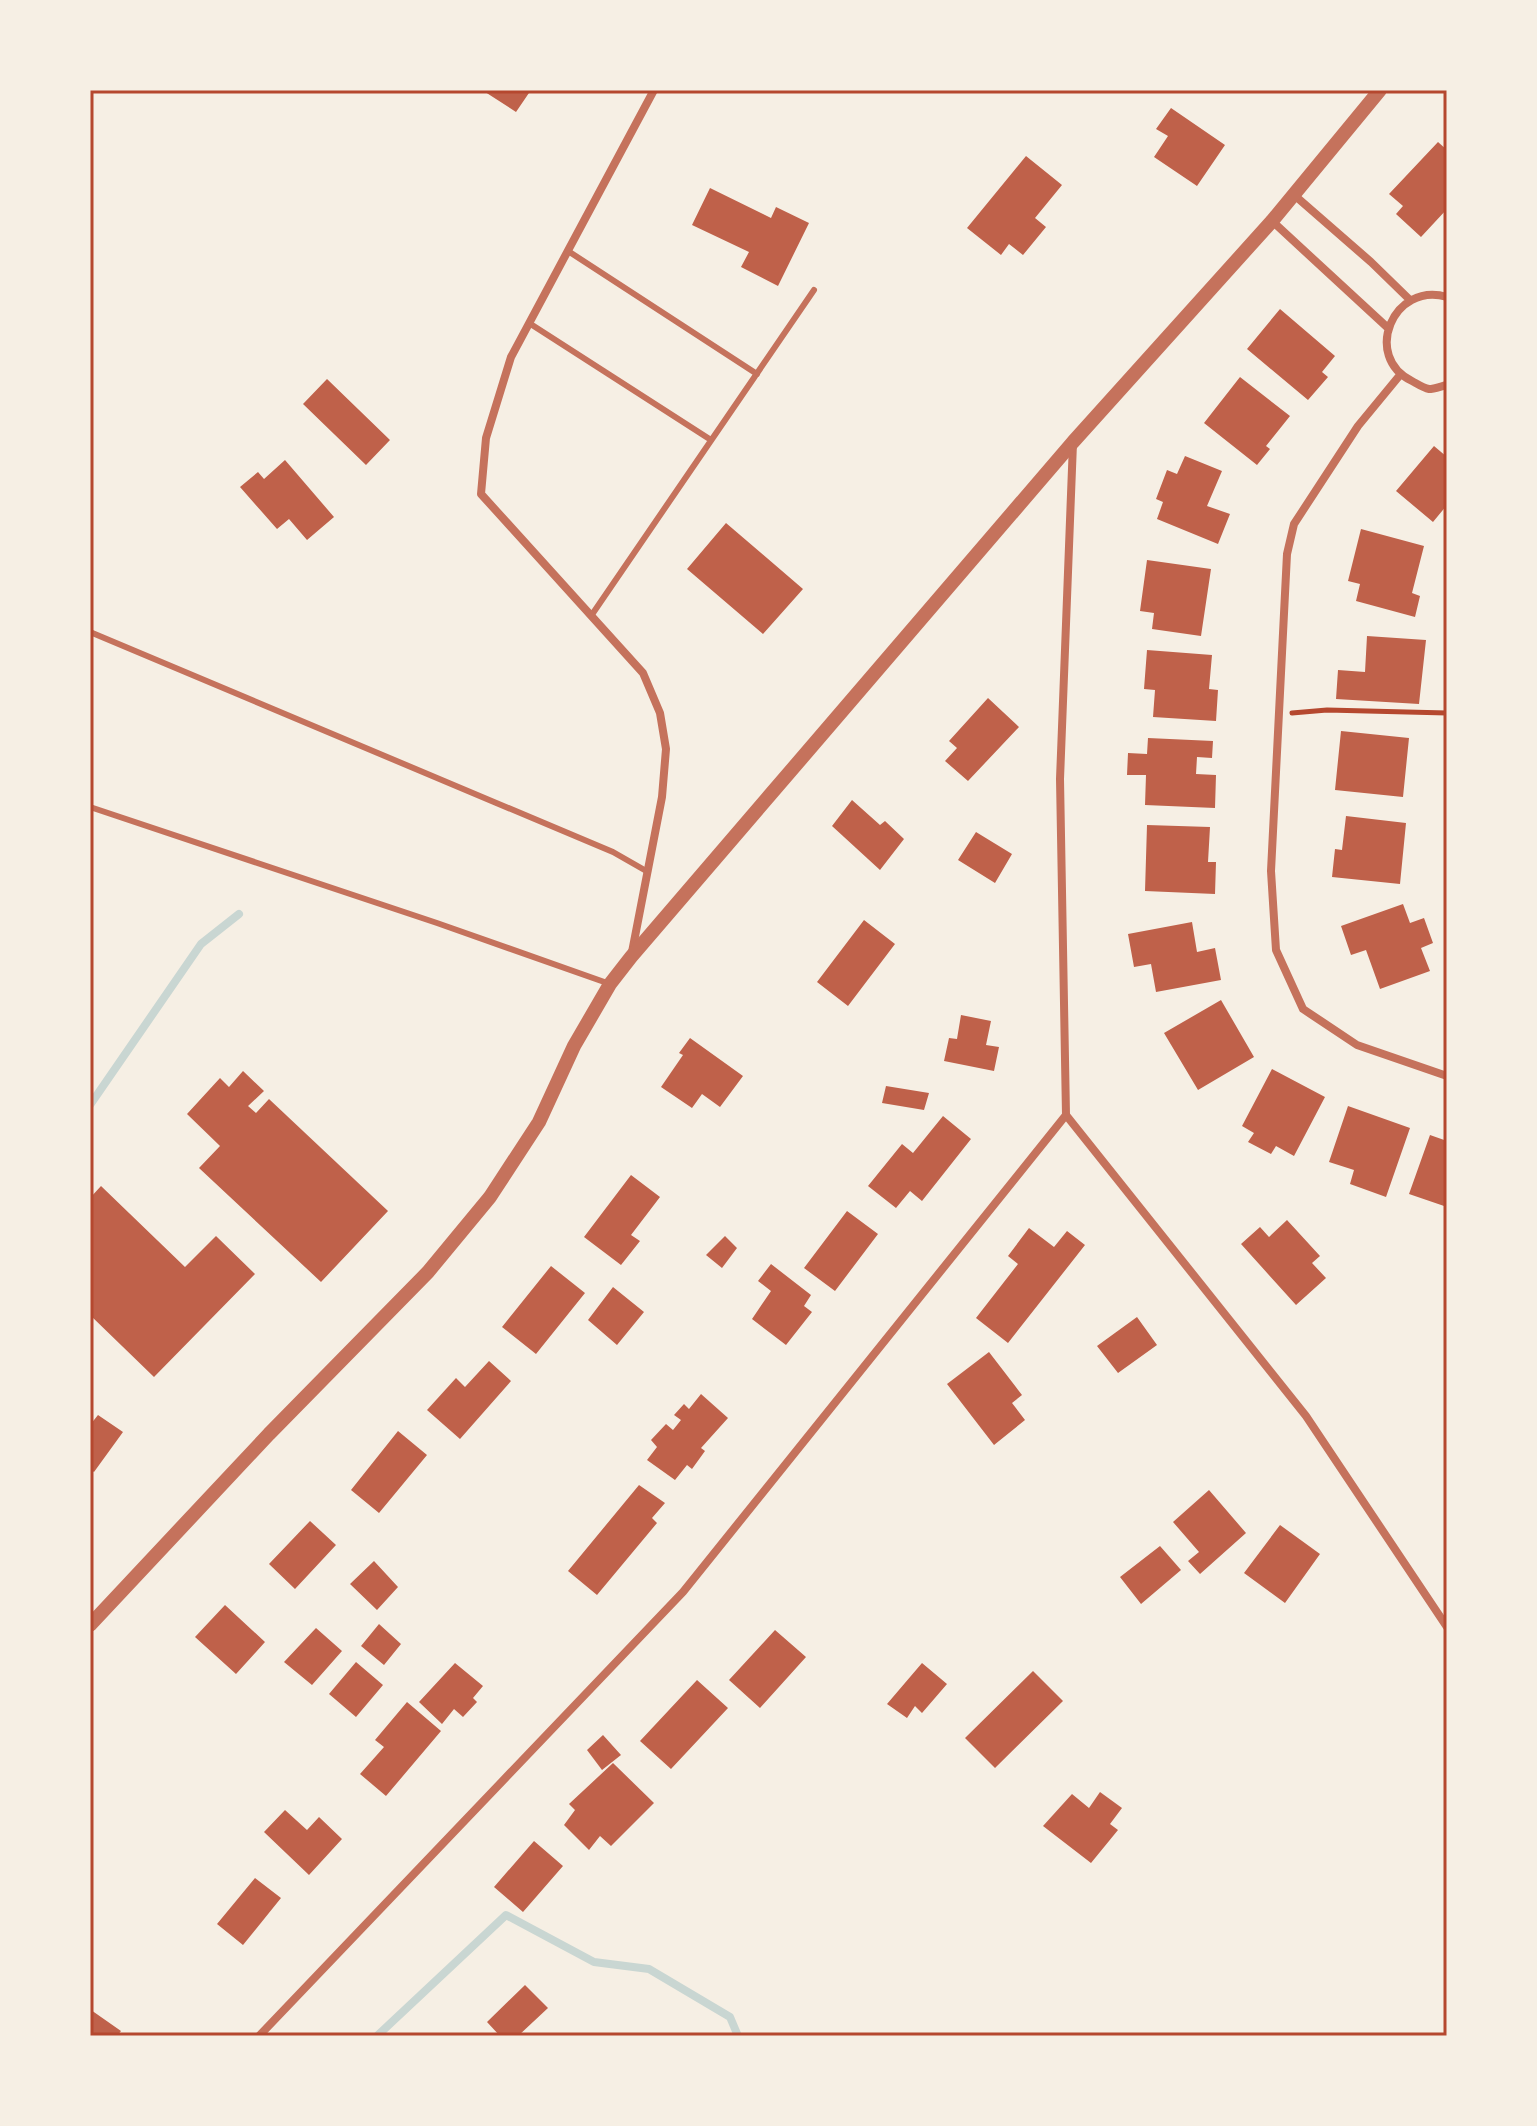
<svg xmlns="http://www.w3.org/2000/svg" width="1537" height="2126" viewBox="0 0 1537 2126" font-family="Ubuntu,sans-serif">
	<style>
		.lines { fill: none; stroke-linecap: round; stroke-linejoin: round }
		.stream { stroke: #c9d6d2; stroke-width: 8 }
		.building { fill: #bf614a }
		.path { stroke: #b5482f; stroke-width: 5 }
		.service { stroke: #c5725c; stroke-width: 6 }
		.minor { stroke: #c5725c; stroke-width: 8 }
		.tertiary { stroke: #c5725c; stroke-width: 14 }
		.neatline { fill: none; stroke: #b5482f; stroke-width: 3 }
	</style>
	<rect width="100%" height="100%" fill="#f6efe4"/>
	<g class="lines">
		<path class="stream" d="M 90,1105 L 201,944 L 239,914
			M 377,2036 L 506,1915 L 594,1962 L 649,1969 L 730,2017 L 738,2036"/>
	</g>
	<path class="building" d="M 482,90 L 531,90 L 516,112 Z
		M 1171,108 L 1225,145 L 1197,186 L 1154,157 L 1168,136 L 1156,129 Z
		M 1438,142 L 1447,150 L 1447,209 L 1421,237 L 1396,214 L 1403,206 L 1389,194 Z
		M 1026,156 L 1062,185 L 1035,218 L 1046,227 L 1023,255 L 1009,244 L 1001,255 L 967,228 Z
		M 710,188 L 771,218 L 776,207 L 809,223 L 778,286 L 741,267 L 749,252 L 692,225 Z
		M 1280,309 L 1335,356 L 1322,372 L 1328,377 L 1308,400 L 1247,349 Z
		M 1240,377 L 1290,416 L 1266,446 L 1270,449 L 1257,465 L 1204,423 Z
		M 327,379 L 390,440 L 366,465 L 303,404 Z
		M 1434,446 L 1447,457 L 1447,505 L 1433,522 L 1396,491 Z
		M 1185,456 L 1222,471 L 1207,506 L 1230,514 L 1218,544 L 1157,519 L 1163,502 L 1156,499 L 1167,470 L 1177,474 Z
		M 285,460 L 334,517 L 307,540 L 289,519 L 277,529 L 240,487 L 258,472 L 264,479 Z
		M 726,523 L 803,589 L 763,634 L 687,569 Z
		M 1361,529 L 1424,546 L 1412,593 L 1420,596 L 1415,617 L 1356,601 L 1360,584 L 1348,581 Z
		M 1147,560 L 1211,569 L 1201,636 L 1152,629 L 1154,613 L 1140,611 Z
		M 1367,636 L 1426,640 L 1419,704 L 1336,699 L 1338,670 L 1365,672 Z
		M 1147,650 L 1212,655 L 1209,689 L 1218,690 L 1216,721 L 1153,717 L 1155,690 L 1144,689 Z
		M 988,698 L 1019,727 L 968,781 L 945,761 L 957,748 L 949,741 Z
		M 1341,731 L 1409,738 L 1403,797 L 1335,790 Z
		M 1148,738 L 1213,741 L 1212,758 L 1197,757 L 1196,774 L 1216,775 L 1215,808 L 1145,805 L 1146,775 L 1127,775 L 1128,753 L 1147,754 Z
		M 852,800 L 880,825 L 885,821 L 904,839 L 880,870 L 832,826 Z
		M 1346,816 L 1406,823 L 1400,884 L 1332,877 L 1335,849 L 1342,850 Z
		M 1147,825 L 1210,827 L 1208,862 L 1216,862 L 1215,894 L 1145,891 Z
		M 976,832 L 1012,854 L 995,883 L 958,860 Z
		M 1403,904 L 1410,923 L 1424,918 L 1433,943 L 1421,948 L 1430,971 L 1380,989 L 1366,950 L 1351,955 L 1341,926 Z
		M 864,920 L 895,944 L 848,1006 L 817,982 Z
		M 1192,922 L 1197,952 L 1215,948 L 1221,980 L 1156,992 L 1151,964 L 1134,967 L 1128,934 Z
		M 1221,1000 L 1254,1057 L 1198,1090 L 1164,1033 Z
		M 961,1015 L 991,1021 L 986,1045 L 999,1047 L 994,1071 L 944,1061 L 949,1038 L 957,1039 Z
		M 690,1038 L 743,1076 L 720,1107 L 702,1094 L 692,1108 L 661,1087 L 683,1055 L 679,1053 Z
		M 1272,1069 L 1325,1097 L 1294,1156 L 1276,1146 L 1271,1154 L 1248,1142 L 1254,1133 L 1242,1126 Z
		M 243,1071 L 264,1091 L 248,1106 L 256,1113 L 269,1099 L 388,1211 L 321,1282 L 199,1168 L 220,1146 L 187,1114 L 220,1078 L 229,1087 Z
		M 886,1086 L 929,1093 L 924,1110 L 882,1103 Z
		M 1348,1106 L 1410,1128 L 1386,1197 L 1350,1184 L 1354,1170 L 1329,1162 Z
		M 943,1116 L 971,1139 L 922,1201 L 910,1191 L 896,1208 L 868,1186 L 902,1144 L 913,1153 Z
		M 1430,1135 L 1447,1141 L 1447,1207 L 1409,1194 Z
		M 631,1175 L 660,1197 L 631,1235 L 640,1241 L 621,1265 L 584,1237 Z
		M 101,1186 L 185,1267 L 216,1236 L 255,1274 L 154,1377 L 90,1315 L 90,1198 Z
		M 847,1211 L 878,1234 L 835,1291 L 804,1268 Z
		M 1287,1220 L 1320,1256 L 1312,1263 L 1326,1278 L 1296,1305 L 1241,1244 L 1260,1227 L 1269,1237 Z
		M 1029,1228 L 1054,1247 L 1067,1231 L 1085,1245 L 1008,1343 L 976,1318 L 1018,1264 L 1008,1256 Z
		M 725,1236 L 737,1248 L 722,1268 L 706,1255 Z
		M 771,1264 L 811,1295 L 804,1306 L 812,1312 L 786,1345 L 752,1319 L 771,1291 L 758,1281 Z
		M 551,1266 L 585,1293 L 536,1354 L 502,1327 Z
		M 613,1287 L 644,1312 L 617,1345 L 588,1320 Z
		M 1137,1317 L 1157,1345 L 1118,1373 L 1097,1346 Z
		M 989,1352 L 1022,1395 L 1012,1403 L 1025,1420 L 994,1445 L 947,1384 Z
		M 489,1361 L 511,1381 L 460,1439 L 427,1410 L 456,1378 L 465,1387 Z
		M 701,1394 L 728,1418 L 701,1448 L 705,1451 L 692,1469 L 687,1465 L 675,1480 L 647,1460 L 657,1447 L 651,1440 L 666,1424 L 673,1430 L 681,1420 L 674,1415 L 684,1404 L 689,1409 Z
		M 98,1415 L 123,1432 L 94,1472 L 90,1469 L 90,1425 Z
		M 398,1431 L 427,1455 L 379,1513 L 351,1490 Z
		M 639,1485 L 665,1503 L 652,1518 L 657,1523 L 597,1595 L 568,1571 Z
		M 1209,1490 L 1246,1533 L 1200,1574 L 1188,1561 L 1199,1552 L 1173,1522 Z
		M 310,1521 L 336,1545 L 295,1589 L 269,1564 Z
		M 1280,1525 L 1320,1554 L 1285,1603 L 1244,1573 Z
		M 1160,1546 L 1181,1570 L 1141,1604 L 1120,1577 Z
		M 374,1561 L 398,1587 L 377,1610 L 350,1584 Z
		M 225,1605 L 265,1642 L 236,1674 L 195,1637 Z
		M 379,1624 L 401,1644 L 384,1665 L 361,1646 Z
		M 316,1628 L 342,1651 L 312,1685 L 284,1662 Z
		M 775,1630 L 806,1657 L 760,1708 L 729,1680 Z
		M 356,1662 L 383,1685 L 356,1717 L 329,1694 Z
		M 455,1663 L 483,1686 L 473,1698 L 477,1702 L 463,1717 L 454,1709 L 442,1724 L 419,1702 Z
		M 922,1663 L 947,1684 L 922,1713 L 915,1706 L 907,1718 L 887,1704 Z
		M 1033,1671 L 1063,1701 L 995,1768 L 965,1738 Z
		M 697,1680 L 728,1708 L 671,1769 L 640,1741 Z
		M 407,1702 L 441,1731 L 386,1796 L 360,1774 L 384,1747 L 375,1740 Z
		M 603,1735 L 621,1755 L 602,1770 L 587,1750 Z
		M 613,1763 L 654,1803 L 611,1846 L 600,1836 L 589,1850 L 564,1825 L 575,1810 L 569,1804 Z
		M 1100,1792 L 1122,1808 L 1110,1824 L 1118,1830 L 1091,1863 L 1043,1826 L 1072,1794 L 1089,1808 Z
		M 285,1810 L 307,1830 L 319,1817 L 342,1839 L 309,1875 L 264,1832 Z
		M 534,1841 L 563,1866 L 523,1912 L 494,1887 Z
		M 255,1878 L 281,1898 L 243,1945 L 217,1924 Z
		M 525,1985 L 548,2008 L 518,2036 L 500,2036 L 487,2022 Z
		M 91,2010 L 121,2031 L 117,2036 L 90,2036 Z"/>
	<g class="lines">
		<path class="path" d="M 1292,713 L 1327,710 L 1447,713"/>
		<path class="service" d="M 568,251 L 757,374
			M 529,323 L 711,440
			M 591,616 L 814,290
			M 90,632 L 613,852 L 648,872
			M 90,807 L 437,923 L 610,984"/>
		<path class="minor" d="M 1293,194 L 1371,262 L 1410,300
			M 1272,221 L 1388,328
			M 1447,297 C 1393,281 1362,357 1412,381 C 1416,383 1423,388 1429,389 C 1434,389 1442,386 1447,385
			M 1400,375 L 1358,426 L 1294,524 L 1287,554 L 1271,871 L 1276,950 L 1303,1009 L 1357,1045 L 1447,1076
			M 1073,443 L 1060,779 L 1066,1115 L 1306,1416 L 1447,1627
			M 632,952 L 662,797 L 666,749 L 660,713 L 643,673 L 481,494 L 486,438 L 511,357 L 654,90
			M 259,2036 L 683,1592 L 1066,1115"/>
		<path class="tertiary" d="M 90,1625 L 269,1434 L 428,1272 L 490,1197 L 539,1122 L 574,1046 L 610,984 L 631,957 L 1073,442 L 1272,221 L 1380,90"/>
	</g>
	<rect width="1537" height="2126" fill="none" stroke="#f6efe4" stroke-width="184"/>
	<rect x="92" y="92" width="1353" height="1942" class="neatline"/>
</svg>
